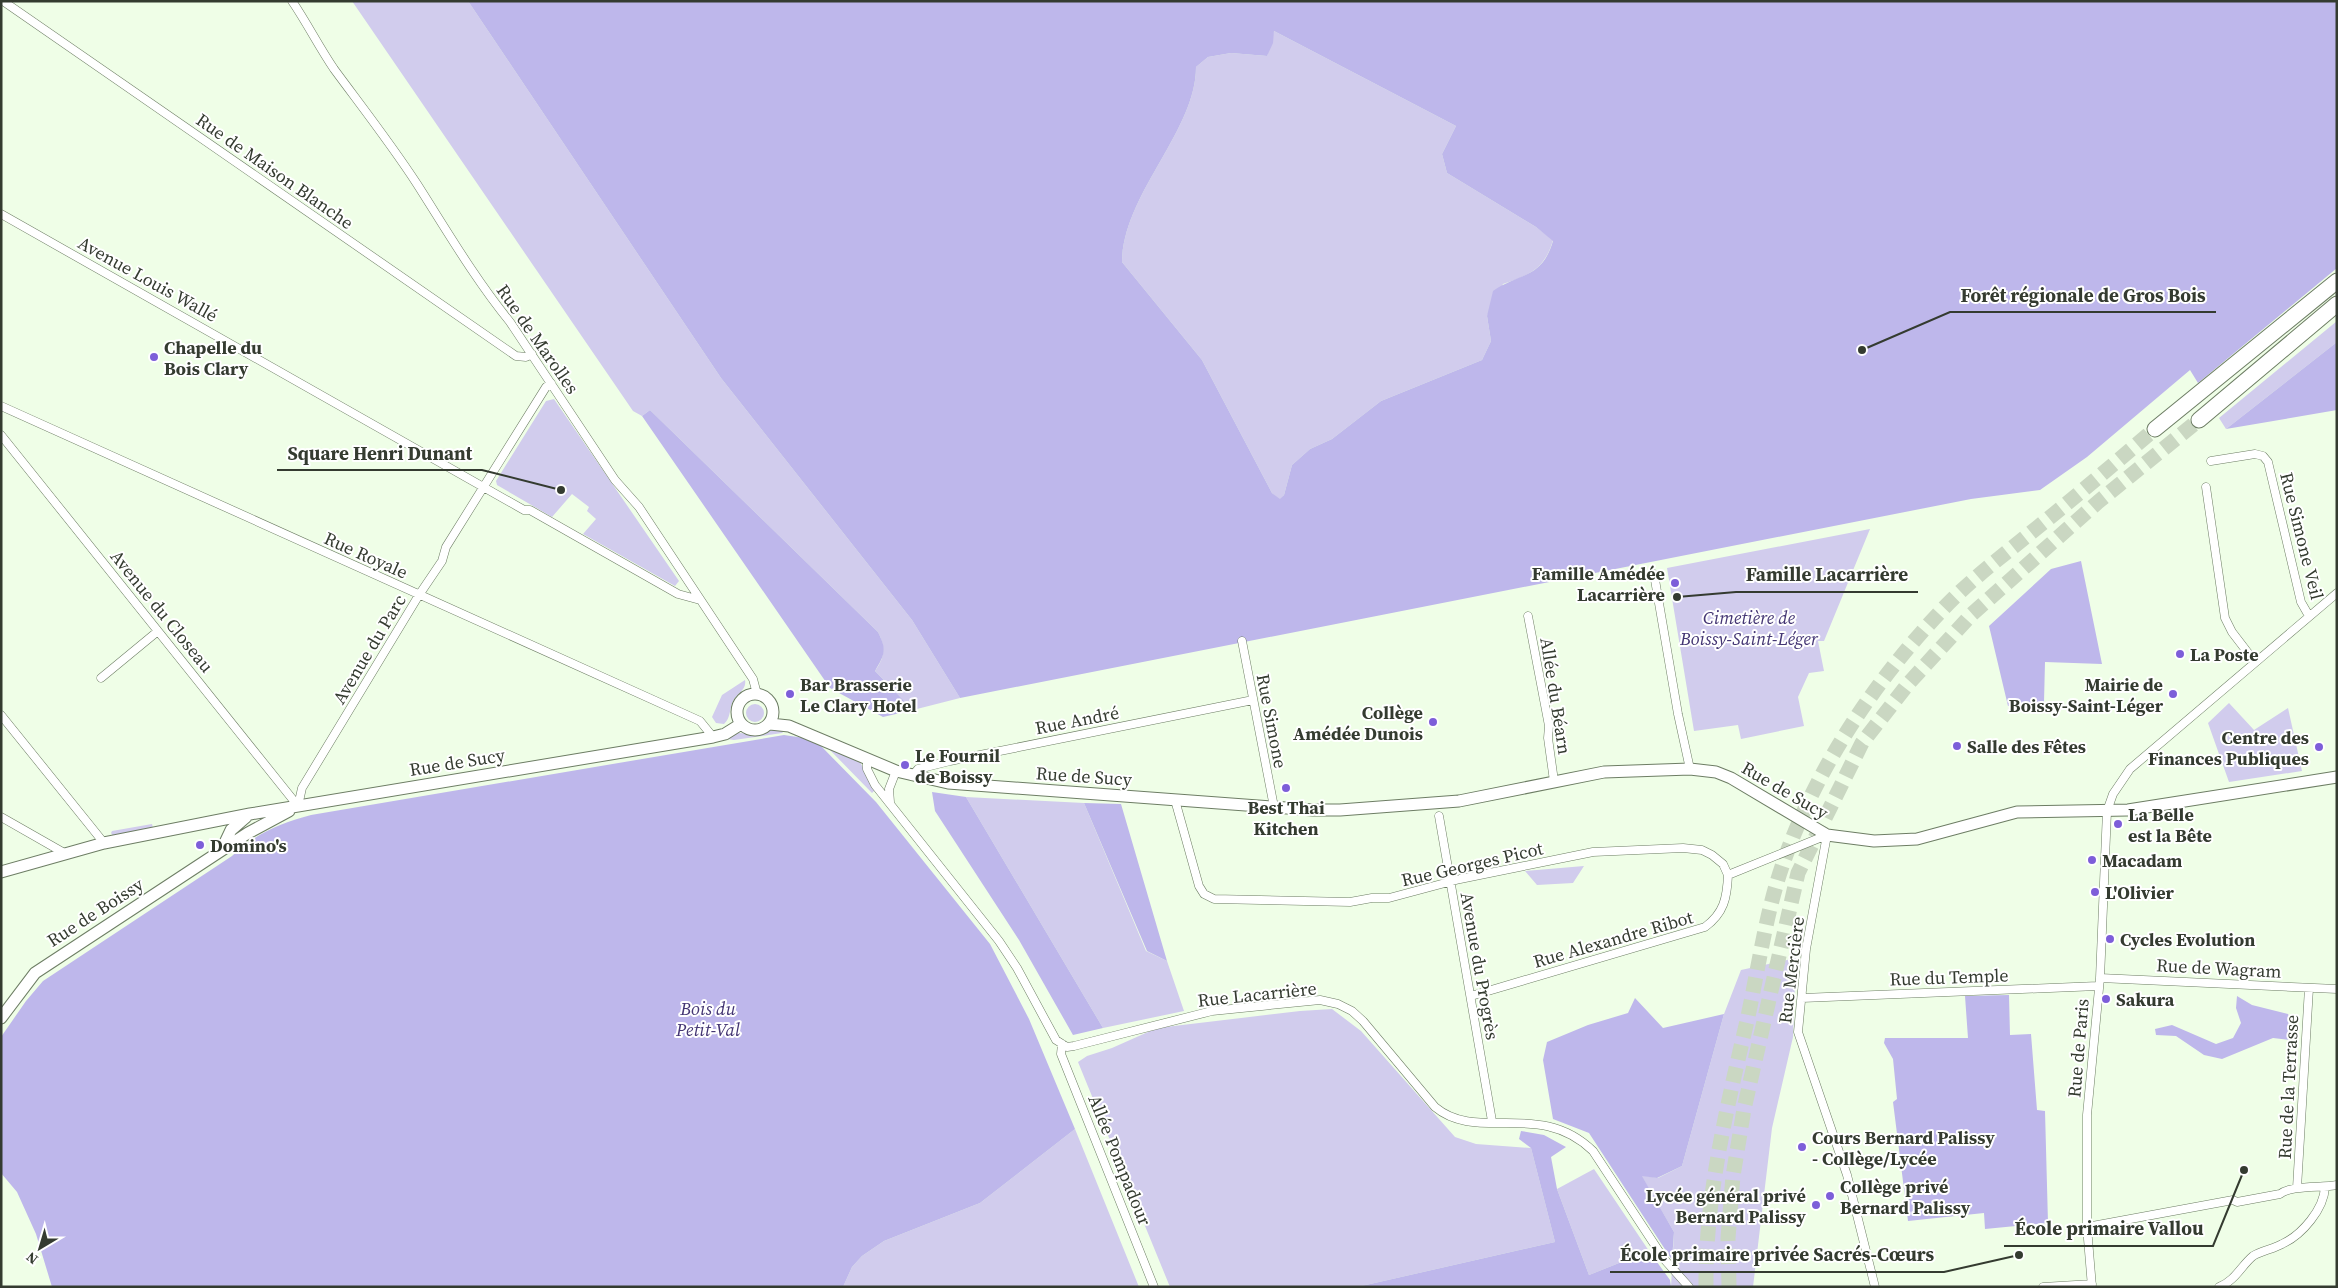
<svg xmlns="http://www.w3.org/2000/svg" width="2338" height="1288" viewBox="0 0 2338 1288" font-family="'Source Serif 4',serif">
	<style>
		.green { fill: #d1cced }
		.forest { fill: #beb7eb; fill-rule: evenodd }
		.lines { fill: none; stroke-linecap: round; stroke-linejoin: round }
		.highway-tunnel { stroke: #cad7c2; stroke-width: 15; stroke-dasharray: 15 8; stroke-linecap: butt }
		.street-casing { stroke: #6d7d64; stroke-width: 9 }
		.secondary-casing { stroke: #6d7d64; stroke-width: 13 }
		.highway-casing { stroke: #6d7d64; stroke-width: 17 }
		.street { stroke: #fff; stroke-width: 8 }
		.secondary { stroke: #fff; stroke-width: 11 }
		.highway { stroke: #fff; stroke-width: 15 }
		.poi-dot { fill: #7d5ed9; stroke: #fff; stroke-width: 2 }
		.labels { text-anchor: middle; dominant-baseline: central; stroke-width: 4; stroke-linejoin: round; paint-order: stroke }
		.street-label { font-size: 18px; fill: #343b30; stroke: #fff }
		.poi-label { font-size: 18px; font-weight: bold; fill: #343b30; stroke: #fff; text-anchor: start }
		.park-label { font-size: 18px; font-style: italic; fill: #433573; stroke: #fff }
		.leader { fill: none; stroke: #343b30; stroke-width: 2 }
		.callout-dot { fill: #343b30; stroke: #fff; stroke-width: 2 }
		.callout-label { font-size: 19px; text-anchor: middle; font-weight: bold; fill: #343b30; stroke: #fff; stroke-width: 4; stroke-linejoin: round; paint-order: stroke }
	</style>
	<rect width="100%" height="100%" fill="#effee7"/>
	<path class="green" d="M 352,1 L 468,1 L 721,378 L 912,620 L 960,698 L 913,710 L 875,671 C 885,656 886,648 878,632 L 650,410 L 642,416 L 633,411 Z
		M 1274,31 L 1456,126 L 1442,154 L 1447,173 L 1536,227 L 1553,240 C 1545,269 1529,275 1503,284 L 1487,316 L 1491,341 L 1482,360 L 1381,401 L 1332,439 L 1310,449 L 1292,465 L 1284,495 L 1280,500 L 1272,493 L 1202,360 L 1122,262 C 1123,194 1196,131 1196,67 L 1208,57 L 1231,53 L 1267,56 Z
		M 2337,321 L 2337,342 L 2226,429 L 2219,418 Z
		M 554,399 L 679,581 L 675,586 L 583,534 L 596,519 L 587,511 L 589,507 L 572,494 L 552,517 L 497,485 L 496,481 L 546,401 Z
		M 1870,529 L 1824,641 L 1818,641 L 1824,671 L 1809,673 L 1798,697 L 1804,726 L 1741,739 L 1738,725 L 1694,731 L 1667,568 Z
		M 745,680 C 747,690 737,693 733,701 C 729,709 731,718 724,724 L 716,723 L 712,717 L 722,695 Z
		M 2229,703 L 2254,730 L 2288,708 L 2302,771 L 2229,782 L 2208,723 Z
		M746 713a9 9 0 1 1 18 0a9 9 0 1 1-18 0Z
		M 772,730 L 785,730 L 782,733 L 734,740 L 727,739 L 738,733 L 761,734 Z
		M 827,747 L 860,762 L 875,790 L 872,793 Z
		M 966,797 L 1084,803 L 1146,951 L 1167,961 L 1184,1011 L 1103,1028 Z
		M 152,824 L 153,828 L 113,836 L 111,833 L 112,831 Z
		M 1584,866 L 1573,883 L 1537,885 L 1525,871 Z
		M 1796,958 L 1793,1037 L 1772,1128 L 1753,1287 L 1671,1287 L 1674,1232 L 1641,1175 L 1658,1178 L 1682,1166 L 1724,1014 L 1741,970 Z
		M 1332,1009 L 1361,1031 L 1455,1137 L 1476,1144 L 1531,1148 L 1555,1242 L 1357,1287 L 1170,1287 L 1078,1062 L 1087,1056 L 1112,1048 L 1157,1028 L 1300,1011 Z
		M 1075,1129 L 1139,1287 L 843,1287 L 852,1267 L 862,1256 L 884,1241 L 980,1203 Z
		M 1594,1169 L 1649,1251 L 1589,1275 L 1557,1189 Z"/>
	<path class="forest" d="M 468,1 L 2337,1 L 2337,268 L 2198,383 L 2190,370 L 2087,457 L 2040,490 L 1971,499 L 960,698 L 912,620 L 721,378 ZM 1274,31 L 1456,126 L 1442,154 L 1447,173 L 1536,227 L 1553,241 C 1542,279 1519,273 1493,291 L 1487,316 L 1491,341 L 1482,360 L 1381,401 L 1332,439 L 1310,449 L 1292,465 L 1284,495 L 1280,499 L 1272,493 L 1202,360 L 1122,262 C 1123,194 1196,131 1196,67 L 1208,57 L 1231,53 L 1267,56 L 1273,43 Z
		M 2337,342 L 2337,410 L 2226,429 Z
		M 650,410 L 878,632 C 887,650 885,654 875,671 L 913,710 L 883,717 L 830,688 L 642,416 Z
		M 2081,561 L 2102,664 L 2045,662 L 2044,702 L 2008,706 L 1989,626 L 2051,569 Z
		M 784,735 L 804,738 L 821,746 L 876,802 L 990,944 L 1029,1019 L 1075,1129 L 980,1203 L 884,1241 L 862,1256 L 852,1267 L 843,1287 L 52,1287 L 36,1234 L 17,1192 L 1,1173 L 1,1037 L 26,1001 L 43,981 L 232,856 C 255,834 280,823 311,815 Z
		M 932,792 L 966,797 L 1103,1028 L 1073,1035 L 1019,940 L 935,811 Z
		M 1084,803 L 1121,804 L 1167,961 L 1147,951 Z
		M 2009,995 L 2010,1035 L 2031,1034 L 2037,1110 L 2045,1111 L 2048,1223 L 1985,1229 L 1984,1213 L 1908,1221 L 1893,1102 L 1897,1099 L 1893,1059 L 1884,1043 L 1885,1038 L 1968,1038 L 1965,996 Z
		M 2237,996 L 2252,1005 L 2288,1014 L 2295,1031 L 2291,1040 L 2273,1038 L 2222,1059 L 2204,1055 L 2176,1036 L 2156,1035 L 2155,1029 L 2172,1025 L 2216,1044 L 2233,1038 L 2241,1023 L 2236,1008 Z
		M 1635,998 L 1663,1028 L 1724,1014 L 1682,1166 L 1657,1178 L 1642,1176 L 1674,1232 L 1672,1260 L 1589,1133 L 1553,1119 L 1543,1060 L 1547,1042 L 1588,1025 L 1628,1013 Z
		M 1521,1131 L 1544,1135 L 1566,1147 L 1551,1157 L 1557,1189 L 1589,1275 L 1649,1251 L 1670,1280 L 1671,1287 L 1357,1287 L 1555,1242 L 1531,1148 L 1519,1139 Z"/>
	<g class="lines">
		<path class="highway-tunnel" d="M 1706,1287 C 1705,1197 1727,1107 1747,1021 C 1759,966 1766,910 1785,858 C 1818,765 1875,681 1942,610 C 1971,579 2005,554 2038,527 C 2078,495 2116,462 2155,429
			M 1729,1287 L 1728,1238 L 1733,1176 L 1744,1109 L 1798,873 L 1862,743 L 1908,684 L 1972,614 L 2098,502 L 2199,420"/>
		<defs>
			<path id="street" d="M 3,1 L 516,356 L 526,357 L 532,354
				M 292,1 C 307,23 319,47 334,69 C 362,107 391,144 417,184 C 447,231 475,279 510,322 L 615,480 L 639,507 L 753,679 L 757,694
				M 1,214 L 524,510 L 530,510 L 678,594 L 700,600
				M 1,406 L 700,721 L 713,737
				M 1,435 L 298,806
				M 2211,461 L 2255,454 L 2263,456 L 2268,462 L 2301,602 L 2309,616
				M 2206,487 L 2225,618 L 2232,632 L 2255,662
				M 1654,574 L 1678,714 L 1690,769
				M 1528,616 L 1549,726 L 1548,738 L 1554,781
				M 1242,641 L 1274,807
				M 101,678 L 158,631
				M 1,715 L 104,843
				M 867,758 L 867,769 L 875,785 L 999,941 L 1017,968 L 1056,1040 L 1067,1047 L 1074,1046 L 1212,1011 L 1320,1000 L 1338,1004 L 1352,1011 L 1363,1021 L 1435,1107 C 1478,1143 1540,1099 1593,1151 L 1664,1259 L 1689,1287
				M 912,776 L 918,769 L 950,761 L 1253,700
				M 1175,800 L 1199,886 L 1204,894 L 1214,899 L 1350,902 L 1372,898 L 1389,898 L 1460,879 L 1593,852 L 1683,848 L 1702,850 L 1712,855 L 1723,864 L 1728,875
				M 890,802 L 889,789 L 896,771
				M 298,806 L 302,788 L 419,595 L 442,561 L 446,547 L 546,387 L 551,383
				M 1439,816 L 1492,1121
				M 1,817 L 66,854
				M 1728,875 L 1827,835 L 1806,949 L 1798,1032 L 1847,1175 L 1875,1287
				M 2100,978 L 2337,989
				M 1471,996 L 1705,927 C 1724,913 1727,898 1728,875
				M 1802,998 L 2098,986
				M 1062,1044 L 1061,1054 L 1154,1287
				M 2297,1188 L 2309,988
				M 2087,1227 L 2233,1200 L 2237,1202 L 2280,1194 C 2291,1185 2321,1188 2337,1185
				M 2043,1287 L 2092,1284
				M 2092,1287 L 2087,1227 L 2087,1115 L 2100,978 L 2107,811 L 2113,794 L 2130,769 L 2337,593
				M 2219,1287 C 2235,1281 2241,1266 2253,1256 C 2261,1251 2273,1249 2282,1244 C 2302,1235 2324,1209 2325,1187"/>
			<path id="secondary" d="M737 712a18 18 0 1 1 36 0a18 18 0 1 1-36 0Z
				M 770,724 L 789,726 L 896,771 L 948,783 L 1313,810 L 1340,810 L 1459,801 L 1604,772 L 1690,769 L 1716,772 L 1731,778 L 1827,835 L 1874,841 L 1917,839 L 2017,812 L 2128,810 L 2337,777
				M 222,849 L 231,830 L 246,817
				M 1,872 L 104,843 L 250,814 L 713,737 L 725,734 L 741,724
				M 1,1018 L 35,973 L 248,833 L 289,811"/>
			<path id="highway" d="M 2199,420 L 2337,304
				M 2155,429 L 2337,281"/>
		</defs>
		<use href="#street" class="street-casing"/>
		<use href="#secondary" class="secondary-casing"/>
		<use href="#highway" class="highway-casing"/>
		<use href="#street" class="street"/>
		<use href="#secondary" class="secondary"/>
		<use href="#highway" class="highway"/>
	</g>
	<g class="poi-dot">
		<circle cx="154" cy="357" r="5"/>
		<circle cx="1675" cy="583" r="5"/>
		<circle cx="2180" cy="654" r="5"/>
		<circle cx="790" cy="694" r="5"/>
		<circle cx="2173" cy="694" r="5"/>
		<circle cx="1433" cy="722" r="5"/>
		<circle cx="1957" cy="746" r="5"/>
		<circle cx="2319" cy="747" r="5"/>
		<circle cx="905" cy="765" r="5"/>
		<circle cx="1286" cy="788" r="5"/>
		<circle cx="2118" cy="824" r="5"/>
		<circle cx="200" cy="845" r="5"/>
		<circle cx="2092" cy="860" r="5"/>
		<circle cx="2095" cy="892" r="5"/>
		<circle cx="2110" cy="939" r="5"/>
		<circle cx="2106" cy="999" r="5"/>
		<circle cx="1802" cy="1147" r="5"/>
		<circle cx="1830" cy="1196" r="5"/>
		<circle cx="1816" cy="1205" r="5"/>
	</g>
	<g class="labels">
		<g class="street-label">
			<text transform="translate(275 171) rotate(35)">Rue de Maison Blanche</text>
			<text transform="translate(148 279) rotate(29)">Avenue Louis Wallé</text>
			<text transform="translate(538 339) rotate(55)">Rue de Marolles</text>
			<text transform="translate(2302 536) rotate(76)">Rue Simone Veil</text>
			<text transform="translate(366 555) rotate(24)">Rue Royale</text>
			<text transform="translate(162 611) rotate(51)">Avenue du Closeau</text>
			<text transform="translate(369 649) rotate(-59)">Avenue du Parc</text>
			<text transform="translate(1556 696) rotate(81)">Allée du Béarn</text>
			<text transform="translate(1077 720) rotate(-11)">Rue André</text>
			<text transform="translate(1272 721) rotate(79)">Rue Simone</text>
			<text transform="translate(457 762) rotate(-9)">Rue de Sucy</text>
			<text transform="translate(1084 776) rotate(4)">Rue de Sucy</text>
			<text transform="translate(1785 790) rotate(30)">Rue de Sucy</text>
			<text transform="translate(1472 864) rotate(-13)">Rue Georges Picot</text>
			<text transform="translate(95 912) rotate(-33)">Rue de Boissy</text>
			<text transform="translate(1613 939) rotate(-16)">Rue Alexandre Ribot</text>
			<text transform="translate(1480 966) rotate(80)">Avenue du Progrès</text>
			<text transform="translate(2219 968) rotate(3)">Rue de Wagram</text>
			<text transform="translate(1791 970) rotate(-83)">Rue Mercière</text>
			<text transform="translate(1949 977) rotate(-2)">Rue du Temple</text>
			<text transform="translate(1257 994) rotate(-6)">Rue Lacarrière</text>
			<text transform="translate(2078 1048) rotate(-85)">Rue de Paris</text>
			<text transform="translate(2288 1087) rotate(-87)">Rue de la Terrasse</text>
			<text transform="translate(1120 1160) rotate(68)">Allée Pompadour</text>
		</g>
		<g class="poi-label">
			<text x="164" y="347">Chapelle du<tspan x="164" dy="21">Bois Clary</tspan></text>
			<text x="1665" y="573" text-anchor="end">Famille Amédée<tspan x="1665" dy="21">Lacarrière</tspan></text>
			<text x="2190" y="654">La Poste</text>
			<text x="800" y="684">Bar Brasserie<tspan x="800" dy="21">Le Clary Hotel</tspan></text>
			<text x="2163" y="684" text-anchor="end">Mairie de<tspan x="2163" dy="21">Boissy-Saint-Léger</tspan></text>
			<text x="1423" y="712" text-anchor="end">Collège<tspan x="1423" dy="21">Amédée Dunois</tspan></text>
			<text x="2309" y="737" text-anchor="end">Centre des<tspan x="2309" dy="21">Finances Publiques</tspan></text>
			<text x="1967" y="746">Salle des Fêtes</text>
			<text x="915" y="755">Le Fournil<tspan x="915" dy="21">de Boissy</tspan></text>
			<text x="1286" y="807" text-anchor="middle">Best Thai<tspan x="1286" dy="21">Kitchen</tspan></text>
			<text x="2128" y="814">La Belle<tspan x="2128" dy="21">est la Bête</tspan></text>
			<text x="210" y="845">Domino's</text>
			<text x="2102" y="860">Macadam</text>
			<text x="2105" y="892">L'Olivier</text>
			<text x="2120" y="939">Cycles Evolution</text>
			<text x="2116" y="999">Sakura</text>
			<text x="1812" y="1137">Cours Bernard Palissy<tspan x="1812" dy="21">- Collège/Lycée</tspan></text>
			<text x="1840" y="1186">Collège privé<tspan x="1840" dy="21">Bernard Palissy</tspan></text>
			<text x="1806" y="1195" text-anchor="end">Lycée général privé<tspan x="1806" dy="21">Bernard Palissy</tspan></text>
		</g>
		<g class="park-label">
			<text x="1749" y="617">Cimetière de<tspan x="1749" dy="21">Boissy-Saint-Léger</tspan></text>
			<text x="708" y="1008">Bois du<tspan x="708" dy="21">Petit-Val</tspan></text>
		</g>
	</g>
	<path class="leader" d="M1862 350L1950 312H2216M561 490L482 470H277M1677 597L1736 592H1918M2244 1170L2213 1246H2004M2019 1255L1944 1272H1610"/>
	<g class="callout-dot">
		<circle cx="1862" cy="350" r="5"/>
		<circle cx="561" cy="490" r="5"/>
		<circle cx="1677" cy="597" r="5"/>
		<circle cx="2244" cy="1170" r="5"/>
		<circle cx="2019" cy="1255" r="5"/>
	</g>
	<g class="callout-label">
		<text x="2083" y="302">Forêt régionale de Gros Bois</text>
		<text x="380" y="460">Square Henri Dunant</text>
		<text x="1827" y="581">Famille Lacarrière</text>
		<text x="2109" y="1235">École primaire Vallou</text>
		<text x="1777" y="1261">École primaire privée Sacrés-Cœurs</text>
	</g>
	<rect width="2338" height="1288" fill="none" stroke="#343b30" stroke-width="5"/>
	<g transform="translate(40 1248) rotate(218)" stroke="#ffffff" stroke-width="4" paint-order="stroke">
	<path d="M0-4L9 19L0 12L-9 19Z" fill="#343b30"/>
	<text y="-8" font-size="14" font-weight="bold" text-anchor="middle" fill="#343b30">N</text>
	</g>
</svg>
